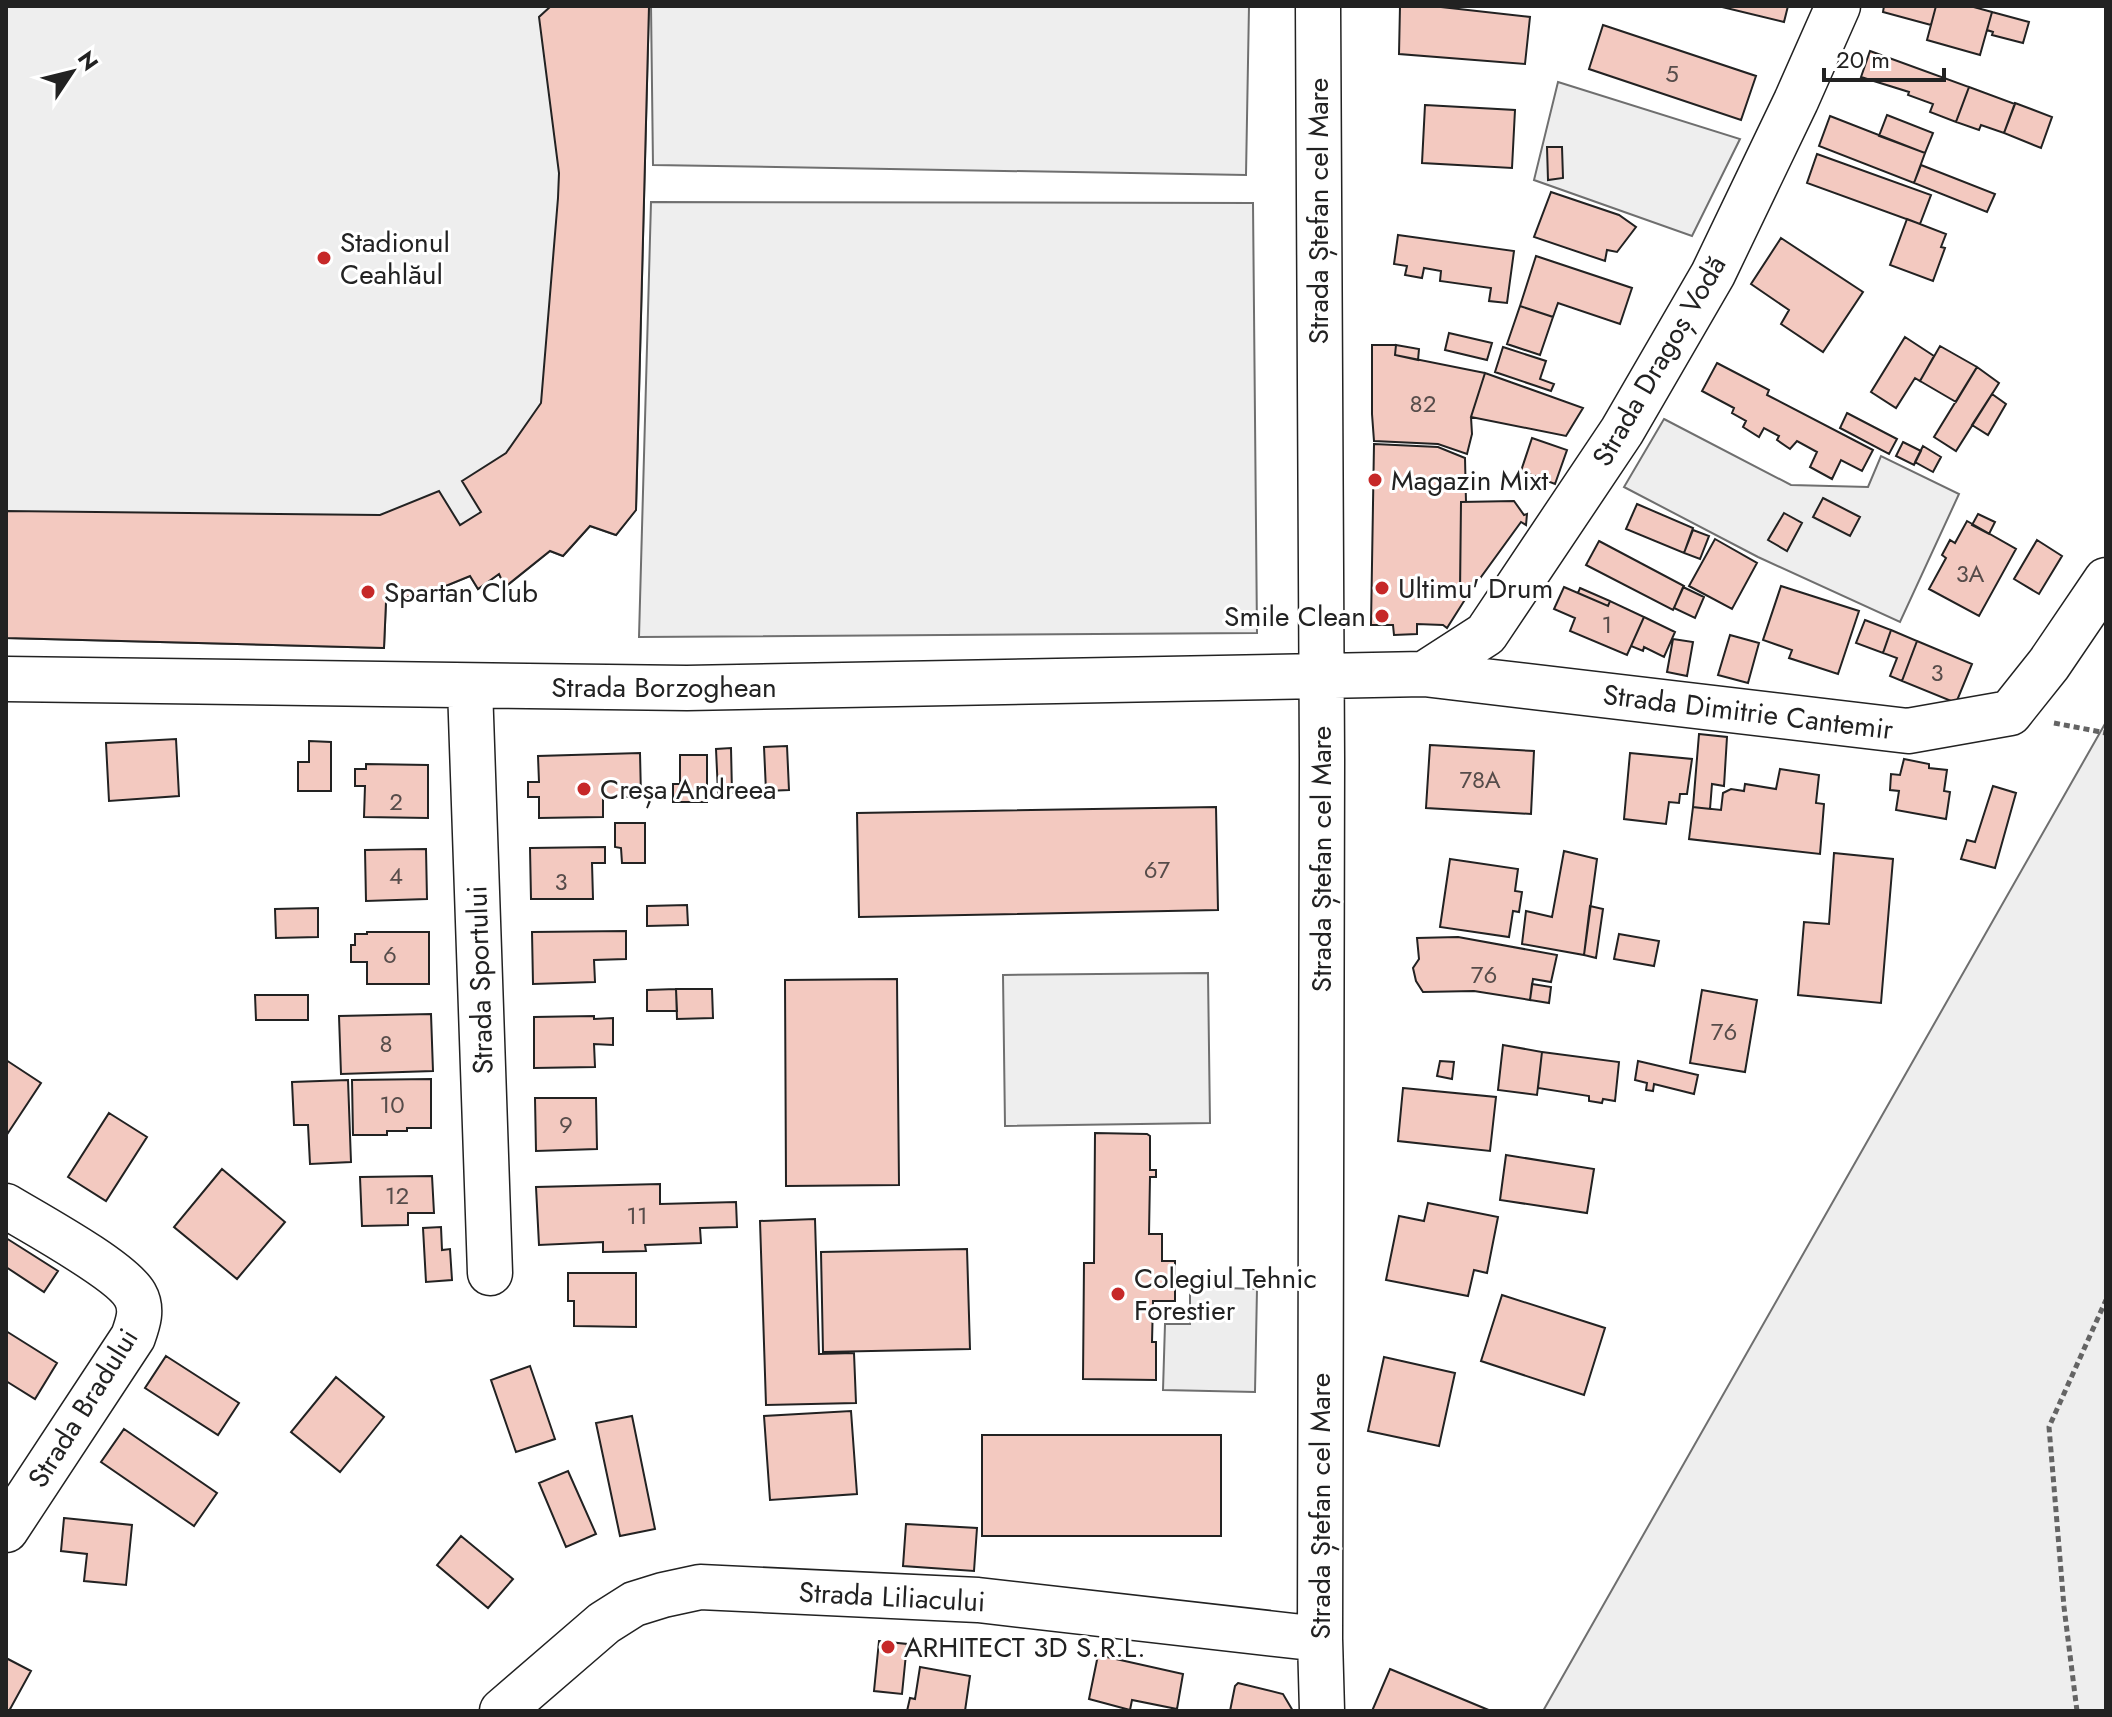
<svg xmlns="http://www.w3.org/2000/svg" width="2112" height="1717" viewBox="0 0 2112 1717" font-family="Jost,sans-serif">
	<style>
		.green { fill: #eee; stroke: #6f6f6f; stroke-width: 2 }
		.parking { fill: #ededed; stroke: #6f6f6f; stroke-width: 2 }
		.building { fill: #f3c9c0; stroke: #222; stroke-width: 2 }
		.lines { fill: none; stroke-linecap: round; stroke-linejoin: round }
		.minor-casing { stroke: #222; stroke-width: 47 }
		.path { stroke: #646464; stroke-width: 5; stroke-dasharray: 6 4; stroke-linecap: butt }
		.minor { stroke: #fff; stroke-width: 44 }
		.poi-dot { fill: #c62828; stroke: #fff; stroke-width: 3 }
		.labels { text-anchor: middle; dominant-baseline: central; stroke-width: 6; stroke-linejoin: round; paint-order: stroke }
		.number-label { font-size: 24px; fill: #564c4a }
		.street-label { font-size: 28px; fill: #222; stroke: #fff }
		.poi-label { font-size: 28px; fill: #222; stroke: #fff; text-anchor: start }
	</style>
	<rect width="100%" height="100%" fill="#fff"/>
	<path class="green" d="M 6,6 L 649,6 L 636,510 L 616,535 L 590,526 L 563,556 L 550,551 L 505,587 L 499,574 L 478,589 L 470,576 L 431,592 L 386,602 L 384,648 L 6,638 Z
		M 651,6 L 1249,6 L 1246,175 L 653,165 Z
		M 1558,82 L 1740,139 L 1692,236 L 1534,180 Z
		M 651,202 L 1253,203 L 1257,633 L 639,637 Z
		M 1664,419 L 1791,485 L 1868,487 L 1881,456 L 1959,494 L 1900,622 L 1758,557 L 1624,487 Z
		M 2106,722 L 2106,1711 L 1543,1711 Z
		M 1208,973 L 1210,1123 L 1005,1126 L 1003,975 Z"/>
	<path class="parking" d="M 1190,1287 L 1257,1289 L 1255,1392 L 1163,1390 L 1165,1324 L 1190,1324 Z"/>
	<path class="building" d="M 551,6 L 649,6 L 636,510 L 616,535 L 590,526 L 563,556 L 550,551 L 505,587 L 499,574 L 478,589 L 470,576 L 431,592 L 386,602 L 384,648 L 6,638 L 6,511 L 380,515 L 439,491 L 460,525 L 481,512 L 462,481 L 506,453 L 541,403 L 558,198 L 559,173 L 539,17 Z
		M 1400,6 L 1432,6 L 1530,17 L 1525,64 L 1399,54 Z
		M 1718,6 L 1788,6 L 1784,22 Z
		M 1884,6 L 1936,6 L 1931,25 L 1883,12 Z
		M 1936,6 L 1970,6 L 1992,12 L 1980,55 L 1927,40 Z
		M 1992,12 L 2029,22 L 2023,43 L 1992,35 L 1993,32 L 1987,30 Z
		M 1603,25 L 1756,76 L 1741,120 L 1589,69 Z
		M 1870,51 L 1969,87 L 1956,122 L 1930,112 L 1933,104 L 1908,95 L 1909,92 L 1861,77 Z
		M 1969,87 L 2015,104 L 2004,133 L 1981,125 L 1979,130 L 1956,122 Z
		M 2015,103 L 2052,117 L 2041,148 L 2004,133 Z
		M 1425,105 L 1515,110 L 1512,168 L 1422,163 Z
		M 1887,115 L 1933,133 L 1925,153 L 1879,136 Z
		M 1830,116 L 1925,153 L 1914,183 L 1819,146 Z
		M 1547,147 L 1562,147 L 1563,178 L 1548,180 Z
		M 1817,154 L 1931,195 L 1920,224 L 1807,183 Z
		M 1921,165 L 1995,194 L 1987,212 L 1914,183 Z
		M 1551,192 L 1619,215 L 1636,227 L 1617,252 L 1607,250 L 1605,261 L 1534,237 Z
		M 1907,219 L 1946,234 L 1941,247 L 1945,248 L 1933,281 L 1890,265 Z
		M 1398,235 L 1514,251 L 1507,303 L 1489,301 L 1491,288 L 1440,281 L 1441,271 L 1424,268 L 1422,278 L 1405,275 L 1407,266 L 1394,264 Z
		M 1781,238 L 1863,292 L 1823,352 L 1781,324 L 1789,310 L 1751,284 Z
		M 1536,256 L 1632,288 L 1620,324 L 1558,303 L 1553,317 L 1520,306 Z
		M 1520,306 L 1553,317 L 1540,355 L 1507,344 Z
		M 1449,333 L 1492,343 L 1487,360 L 1445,350 Z
		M 1905,337 L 1934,356 L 1920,381 L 1915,378 L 1896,408 L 1871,392 Z
		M 1372,345 L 1396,345 L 1395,355 L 1485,373 L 1471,417 L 1472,434 L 1467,454 L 1438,444 L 1374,441 L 1372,414 Z
		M 1396,345 L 1419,349 L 1418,360 L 1395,355 Z
		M 1940,346 L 1977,367 L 1956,402 L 1920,381 Z
		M 1503,347 L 1546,361 L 1540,379 L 1554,384 L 1551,391 L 1495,372 Z
		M 1717,363 L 1769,390 L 1767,395 L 1873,450 L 1862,471 L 1841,460 L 1832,479 L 1810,467 L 1817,452 L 1797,441 L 1790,449 L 1777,440 L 1779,436 L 1764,428 L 1759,437 L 1743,427 L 1746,421 L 1732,413 L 1734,408 L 1702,391 Z
		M 1977,367 L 1999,383 L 1956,451 L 1934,437 Z
		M 1485,373 L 1583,408 L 1566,436 L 1471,417 Z
		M 1992,394 L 2006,404 L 1988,435 L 1972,425 Z
		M 1847,413 L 1897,439 L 1889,454 L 1840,428 Z
		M 1532,438 L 1567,450 L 1555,484 L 1521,471 Z
		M 1903,442 L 1921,451 L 1914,465 L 1896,456 Z
		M 1374,444 L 1438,447 L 1465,458 L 1466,502 L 1461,502 L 1460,595 L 1466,598 L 1447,628 L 1443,625 L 1417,624 L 1417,634 L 1394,635 L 1393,625 L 1371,625 Z
		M 1923,446 L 1941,457 L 1933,472 L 1915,462 Z
		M 1823,498 L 1860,517 L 1850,536 L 1813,517 Z
		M 1514,501 L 1524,515 L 1527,514 L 1526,525 L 1521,522 L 1473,588 L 1460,589 L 1461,502 Z
		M 1637,504 L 1693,528 L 1684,553 L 1626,529 Z
		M 1784,513 L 1802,523 L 1787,551 L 1768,540 Z
		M 1978,514 L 1995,522 L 1989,534 L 1972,525 Z
		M 1967,521 L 2016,549 L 1979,616 L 1929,589 L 1946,558 L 1942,555 L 1950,540 L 1955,543 Z
		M 1693,530 L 1709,536 L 1700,559 L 1684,553 Z
		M 1715,539 L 1757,563 L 1732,609 L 1689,586 Z
		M 2037,540 L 2062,556 L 2039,594 L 2014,579 Z
		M 1599,541 L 1684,586 L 1673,610 L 1586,565 Z
		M 1781,586 L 1859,611 L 1838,674 L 1789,658 L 1792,650 L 1763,640 Z
		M 1564,587 L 1608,606 L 1610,601 L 1644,617 L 1627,655 L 1570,631 L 1575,618 L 1554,609 Z
		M 1683,587 L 1704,597 L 1695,618 L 1674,608 Z
		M 1580,588 L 1610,601 L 1608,606 L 1578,593 Z
		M 1644,617 L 1675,632 L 1664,657 L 1644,647 L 1643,651 L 1631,646 Z
		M 1865,620 L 1891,630 L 1883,653 L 1856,643 Z
		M 1891,630 L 1917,641 L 1902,681 L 1890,676 L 1897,658 L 1883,653 Z
		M 1730,635 L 1759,643 L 1748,683 L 1718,675 Z
		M 1673,639 L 1693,642 L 1687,676 L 1667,672 Z
		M 1917,641 L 1972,664 L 1956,703 L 1902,681 Z
		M 1699,734 L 1727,737 L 1724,786 L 1712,784 L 1710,809 L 1693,807 Z
		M 176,739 L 179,796 L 109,801 L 106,743 Z
		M 309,741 L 331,742 L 331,791 L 298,791 L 298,762 L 309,762 Z
		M 1430,745 L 1534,751 L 1531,814 L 1426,808 Z
		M 787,746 L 789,790 L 766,791 L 764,747 Z
		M 731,748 L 732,793 L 718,793 L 716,749 Z
		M 640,753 L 641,797 L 603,797 L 603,817 L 539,818 L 539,797 L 528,797 L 528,782 L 539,782 L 538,756 Z
		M 1630,753 L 1692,759 L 1687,794 L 1680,794 L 1679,803 L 1669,802 L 1666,824 L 1624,819 Z
		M 680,755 L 707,755 L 707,802 L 673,802 L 673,784 L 680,784 Z
		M 1904,759 L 1929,764 L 1929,768 L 1947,770 L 1944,791 L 1950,792 L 1946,819 L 1896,810 L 1899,791 L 1890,790 L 1891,774 L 1900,775 Z
		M 366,764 L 428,765 L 428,818 L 364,817 L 365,786 L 355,786 L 355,769 L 366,769 Z
		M 1780,769 L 1819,775 L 1816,803 L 1824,804 L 1820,854 L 1689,839 L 1693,807 L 1721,810 L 1723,793 L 1731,789 L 1744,791 L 1745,784 L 1776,789 Z
		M 1993,786 L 2016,793 L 1995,868 L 1961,859 L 1967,840 L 1975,842 Z
		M 1216,807 L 1218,910 L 859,917 L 857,813 Z
		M 615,823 L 645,823 L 645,863 L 622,863 L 621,848 L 615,847 Z
		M 605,847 L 605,863 L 592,863 L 593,899 L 531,899 L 530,848 Z
		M 426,849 L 427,899 L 366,901 L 365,850 Z
		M 1564,851 L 1597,859 L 1584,955 L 1522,944 L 1526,911 L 1552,917 Z
		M 1834,853 L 1893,859 L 1881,1003 L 1798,995 L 1804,922 L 1829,924 Z
		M 1450,859 L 1518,869 L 1515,891 L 1522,892 L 1519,912 L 1513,911 L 1509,937 L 1440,927 Z
		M 687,905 L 688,925 L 647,926 L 647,906 Z
		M 1590,906 L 1603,909 L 1596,958 L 1584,955 Z
		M 318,908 L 318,937 L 276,938 L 275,909 Z
		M 626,931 L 626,959 L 594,960 L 595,982 L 533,984 L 532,932 Z
		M 367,932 L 429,932 L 429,984 L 367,984 L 367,962 L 351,962 L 351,945 L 355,945 L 355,934 L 367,934 Z
		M 1619,934 L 1659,941 L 1654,966 L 1614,959 Z
		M 1458,937 L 1557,955 L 1551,982 L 1533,979 L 1530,1000 L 1474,991 L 1423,992 L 1416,981 L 1413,968 L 1419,959 L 1417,938 Z
		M 897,979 L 899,1185 L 786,1186 L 785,980 Z
		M 1532,984 L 1551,987 L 1549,1003 L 1530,1000 Z
		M 676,989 L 712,989 L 713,1018 L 677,1019 Z
		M 676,989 L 677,1011 L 647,1011 L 647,990 Z
		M 1702,990 L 1757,1000 L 1745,1072 L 1690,1063 Z
		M 255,995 L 308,995 L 308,1020 L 256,1020 Z
		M 431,1014 L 433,1071 L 341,1074 L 339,1016 Z
		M 594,1016 L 594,1019 L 613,1018 L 613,1045 L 594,1044 L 595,1067 L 534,1068 L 534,1017 Z
		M 1503,1045 L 1542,1052 L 1537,1095 L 1498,1090 Z
		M 1542,1052 L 1619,1062 L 1615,1101 L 1603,1099 L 1602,1103 L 1589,1101 L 1589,1096 L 1538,1088 Z
		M 6,1060 L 41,1083 L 6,1136 Z
		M 1440,1061 L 1454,1062 L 1452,1079 L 1437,1076 Z
		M 1638,1061 L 1698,1075 L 1694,1094 L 1654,1084 L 1653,1091 L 1646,1090 L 1647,1083 L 1635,1080 Z
		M 431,1079 L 431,1128 L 407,1128 L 407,1131 L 387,1131 L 387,1135 L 353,1135 L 352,1080 Z
		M 348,1080 L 351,1162 L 310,1164 L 308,1125 L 294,1125 L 292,1082 Z
		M 1403,1088 L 1496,1097 L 1490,1151 L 1398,1141 Z
		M 535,1098 L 596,1098 L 597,1149 L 536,1151 Z
		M 109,1113 L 147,1137 L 106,1201 L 68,1177 Z
		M 1095,1133 L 1147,1134 L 1150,1136 L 1150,1170 L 1156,1170 L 1156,1177 L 1150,1177 L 1149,1234 L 1162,1234 L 1162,1261 L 1175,1261 L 1175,1301 L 1153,1301 L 1152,1342 L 1156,1342 L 1156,1380 L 1083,1379 L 1084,1263 L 1094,1263 Z
		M 1506,1155 L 1594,1169 L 1587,1213 L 1500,1200 Z
		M 222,1169 L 285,1222 L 237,1279 L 174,1227 Z
		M 432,1176 L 434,1213 L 408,1213 L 408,1225 L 362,1226 L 360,1177 Z
		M 660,1184 L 660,1204 L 736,1202 L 737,1227 L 700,1228 L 701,1243 L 645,1245 L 646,1251 L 603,1252 L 603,1242 L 539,1245 L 536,1187 Z
		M 1428,1203 L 1498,1217 L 1487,1273 L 1474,1270 L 1468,1296 L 1386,1280 L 1399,1216 L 1424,1221 Z
		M 815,1219 L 819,1354 L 854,1353 L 856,1403 L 766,1405 L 760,1221 Z
		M 441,1227 L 442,1250 L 450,1249 L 452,1280 L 426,1282 L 423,1228 Z
		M 6,1238 L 58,1271 L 44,1292 L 6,1267 Z
		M 967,1249 L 970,1349 L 823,1352 L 821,1252 Z
		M 568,1273 L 636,1273 L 636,1327 L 574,1326 L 574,1301 L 568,1301 Z
		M 1502,1295 L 1605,1328 L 1584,1395 L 1481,1361 Z
		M 6,1331 L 57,1363 L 35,1399 L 6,1381 Z
		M 166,1356 L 239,1403 L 218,1435 L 145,1388 Z
		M 1384,1357 L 1455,1373 L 1439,1446 L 1368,1431 Z
		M 530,1366 L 555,1439 L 516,1452 L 491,1380 Z
		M 336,1377 L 384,1417 L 340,1472 L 291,1432 Z
		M 851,1411 L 857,1494 L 770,1500 L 764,1416 Z
		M 632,1416 L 655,1529 L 620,1536 L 596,1423 Z
		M 124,1429 L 217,1493 L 194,1526 L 101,1462 Z
		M 982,1435 L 1221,1435 L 1221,1536 L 982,1536 Z
		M 568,1471 L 596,1534 L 566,1547 L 539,1483 Z
		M 64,1518 L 132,1525 L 126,1585 L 84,1581 L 87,1554 L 61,1551 Z
		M 906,1524 L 977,1528 L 974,1571 L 903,1566 Z
		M 461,1536 L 513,1579 L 488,1608 L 437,1565 Z
		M 879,1641 L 907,1644 L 902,1694 L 874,1691 Z
		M 1098,1655 L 1183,1674 L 1177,1709 L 1132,1700 L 1130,1710 L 1089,1699 Z
		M 6,1658 L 31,1671 L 9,1711 L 6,1711 Z
		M 920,1667 L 970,1676 L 965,1711 L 907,1711 L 910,1698 L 915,1699 Z
		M 1390,1669 L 1491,1711 L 1372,1711 Z
		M 1238,1683 L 1283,1694 L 1293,1711 L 1230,1711 L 1235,1686 Z"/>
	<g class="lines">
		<defs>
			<path id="minor" d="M 1318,6 L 1322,759 L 1320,1639 L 1322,1711
				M 1424,674 L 1486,634 L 1622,431 L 1713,274 L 1796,101 L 1838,6
				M 6,679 L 687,688 L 1424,674 L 1908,731 L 2010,713 L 2049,664 L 2106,580
				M 470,687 L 490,1273
				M 6,1206 C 34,1223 121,1270 135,1295 C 143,1309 138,1323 133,1337 L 6,1530
				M 502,1711 L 604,1623 L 634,1604 L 663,1595 L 700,1587 L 978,1600 L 1320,1639"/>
		</defs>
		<use href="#minor" class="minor-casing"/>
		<path class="path" d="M 2054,723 L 2106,733
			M 2077,1711 L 2064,1607 L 2049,1427 L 2106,1300"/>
		<use href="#minor" class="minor"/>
	</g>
	<g class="poi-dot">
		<circle cx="324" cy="258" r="8"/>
		<circle cx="1375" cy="480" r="8"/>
		<circle cx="1382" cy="588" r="8"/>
		<circle cx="368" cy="592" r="8"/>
		<circle cx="1382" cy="616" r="8"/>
		<circle cx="584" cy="789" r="8"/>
		<circle cx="1118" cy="1294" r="8"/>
		<circle cx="888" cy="1647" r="8"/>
	</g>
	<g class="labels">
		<g class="number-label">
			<text x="1672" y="73">5</text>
			<text x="1423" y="403">82</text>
			<text x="1970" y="573">3A</text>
			<text x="1607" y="624">1</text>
			<text x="1937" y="672">3</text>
			<text x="1480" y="779">78A</text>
			<text x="396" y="801">2</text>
			<text x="1157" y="869">67</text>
			<text x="396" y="875">4</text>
			<text x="561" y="881">3</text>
			<text x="390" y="954">6</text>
			<text x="1484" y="974">76</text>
			<text x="1724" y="1031">76</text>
			<text x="386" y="1043">8</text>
			<text x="392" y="1104">10</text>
			<text x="566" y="1124">9</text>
			<text x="397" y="1195">12</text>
			<text x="637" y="1215">11</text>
		</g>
		<g class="street-label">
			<text transform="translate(1318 211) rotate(-90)">Strada Ștefan cel Mare</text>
			<text transform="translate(1659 361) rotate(-60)">Strada Dragoș Vodă</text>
			<text x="664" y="687">Strada Borzoghean</text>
			<text transform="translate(1748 712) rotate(7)">Strada Dimitrie Cantemir</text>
			<text transform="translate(1321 859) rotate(-90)">Strada Ștefan cel Mare</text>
			<text transform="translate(480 980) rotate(-92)">Strada Sportului</text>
			<text transform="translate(83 1408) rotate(-58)">Strada Bradului</text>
			<text transform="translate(1320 1506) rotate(-90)">Strada Ștefan cel Mare</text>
			<text transform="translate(892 1597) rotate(3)">Strada Liliacului</text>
		</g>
		<g class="poi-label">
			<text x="340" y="242">Stadionul<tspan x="340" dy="32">Ceahlăul</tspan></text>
			<text x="1391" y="480">Magazin Mixt</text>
			<text x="1398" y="588">Ultimu' Drum</text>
			<text x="384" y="592">Spartan Club</text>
			<text x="1366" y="616" text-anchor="end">Smile Clean</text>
			<text x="600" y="789">Creșa Andreea</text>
			<text x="1134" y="1278">Colegiul Tehnic<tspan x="1134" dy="32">Forestier</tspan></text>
			<text x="904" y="1647">ARHITECT 3D S.R.L.</text>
		</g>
	</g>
	<rect width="2112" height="1717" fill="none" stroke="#222222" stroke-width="16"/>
	<g transform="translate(72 72) rotate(55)" stroke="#ffffff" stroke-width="6" paint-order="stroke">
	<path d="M0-6L14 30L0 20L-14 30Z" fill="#222222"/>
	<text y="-12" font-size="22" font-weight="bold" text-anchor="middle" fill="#222222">N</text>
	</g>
	<path d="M1824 68v12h120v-12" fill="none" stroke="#222222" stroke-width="4"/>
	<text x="1836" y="68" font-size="24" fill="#222222" stroke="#ffffff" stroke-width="6" paint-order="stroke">20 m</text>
</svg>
